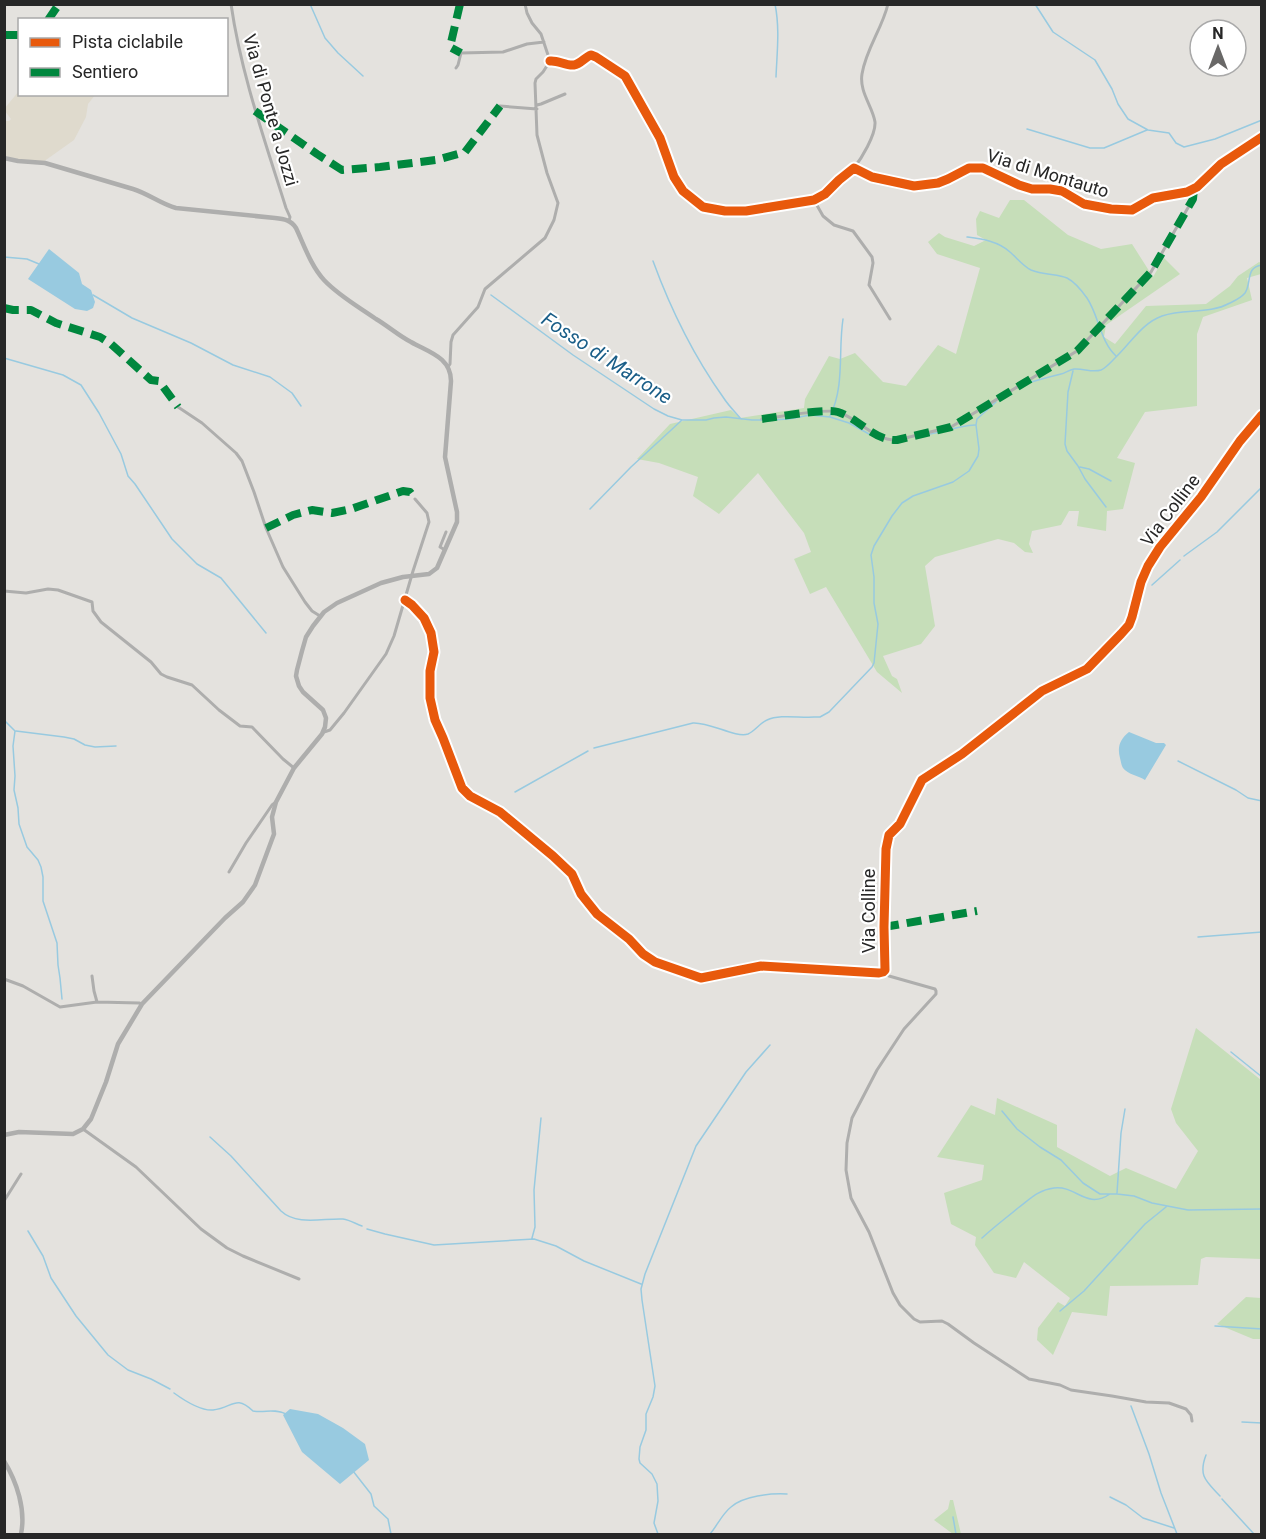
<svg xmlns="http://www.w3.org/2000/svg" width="1266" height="1539" viewBox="0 0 1266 1539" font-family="Roboto,sans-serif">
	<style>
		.education { fill: #dfdacd }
		.green { fill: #c6deb9 }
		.water { fill: #98cae0 }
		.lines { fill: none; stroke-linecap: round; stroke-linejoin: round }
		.stream { stroke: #98cae0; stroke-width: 1.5 }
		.street { stroke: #aeaead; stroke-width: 3 }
		.secondary { stroke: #aeaead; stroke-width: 4.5 }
		.quiet { stroke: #00873e; stroke-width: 8; stroke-dasharray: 15 8; stroke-linecap: butt }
		.cycleway-casing { stroke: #fff; stroke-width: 13 }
		.cycleway { stroke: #e8590c; stroke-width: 9 }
		.labels { text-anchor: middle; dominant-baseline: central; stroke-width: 4.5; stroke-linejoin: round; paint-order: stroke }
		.street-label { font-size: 18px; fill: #272727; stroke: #fff }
		.water-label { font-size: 20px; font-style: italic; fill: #1a5e88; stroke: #fff }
	</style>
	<rect width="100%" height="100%" fill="#e4e2de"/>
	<path class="education" d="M 19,91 L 20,94 L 95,95 L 88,104 L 86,117 L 74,140 L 43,162 L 26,161 L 5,156 L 5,121 L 9,121 L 11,119 L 5,111 L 5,108 Z"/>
	<path class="green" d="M 1010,200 L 1024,200 L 1068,235 L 1101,249 L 1132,244 L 1153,277 L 1164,258 L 1180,274 L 1106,325 L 1104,337 L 1115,344 L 1146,306 L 1206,304 L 1230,286 L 1238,276 L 1259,262 L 1261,263 L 1261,274 L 1247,278 L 1252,300 L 1203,317 L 1197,334 L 1197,406 L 1145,412 L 1117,458 L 1135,463 L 1123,509 L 1107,511 L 1106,531 L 1077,526 L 1079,511 L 1069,511 L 1061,525 L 1032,531 L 1029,544 L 1033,553 L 1025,552 L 1014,543 L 998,539 L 935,557 L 925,566 L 935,626 L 921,644 L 883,656 L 892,676 L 897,679 L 902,693 L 877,672 L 826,587 L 810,594 L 794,559 L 811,552 L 804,533 L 758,473 L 719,514 L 693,496 L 698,477 L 659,463 L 637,459 L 670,424 L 731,410 L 740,418 L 804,408 L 805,399 L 829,356 L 840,359 L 855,353 L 883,382 L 906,386 L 938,345 L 956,354 L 980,268 L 937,254 L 928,242 L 939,233 L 945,237 L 974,246 L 986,240 L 977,235 L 976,219 L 980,211 L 999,218 Z
		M 1196,1028 L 1261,1080 L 1261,1259 L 1206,1257 L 1201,1259 L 1198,1285 L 1110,1286 L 1107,1316 L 1072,1312 L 1053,1355 L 1037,1340 L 1038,1328 L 1058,1302 L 1065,1306 L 1070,1298 L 1024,1262 L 1016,1278 L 994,1273 L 975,1245 L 976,1237 L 951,1224 L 944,1193 L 982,1180 L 984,1165 L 937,1157 L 971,1105 L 995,1115 L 997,1098 L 1057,1125 L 1057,1147 L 1110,1176 L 1126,1168 L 1176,1189 L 1198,1151 L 1176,1123 L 1171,1109 Z
		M 1246,1297 L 1261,1298 L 1261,1339 L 1253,1339 L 1217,1324 Z
		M 950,1500 L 953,1500 L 961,1534 L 953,1534 L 934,1520 L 948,1509 Z"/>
	<path class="water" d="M 49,249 L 79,273 L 82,284 L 91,290 L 95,302 L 93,308 L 87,311 L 75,309 L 28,279 Z
		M 1129,732 L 1156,743 L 1164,743 L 1166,745 L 1145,780 C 1139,776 1127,774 1123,768 C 1121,765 1121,761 1120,758 C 1117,747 1120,739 1129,732 Z
		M 290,1409 L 318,1414 L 343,1428 L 365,1444 L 369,1460 L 340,1484 L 302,1452 L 283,1415 Z"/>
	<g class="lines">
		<path class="stream" d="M 310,4 L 325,38 L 338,53 L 363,76
			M 775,4 C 780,29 777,52 776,77
			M 1035,4 L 1053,32 L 1095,60 L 1112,89 L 1118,104 L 1128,119 L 1148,130 L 1169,133 L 1176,143 L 1184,147 L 1215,139 L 1262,120
			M 1027,129 L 1090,148 L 1104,148 L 1147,130
			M 967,237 C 982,239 998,241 1010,252 C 1017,258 1023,266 1031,270 C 1043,275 1059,274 1067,278 C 1075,282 1082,291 1087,298 C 1099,316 1100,341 1116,356
			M 4,257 L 27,259 L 39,264
			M 653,261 C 671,310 693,355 723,397 C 728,405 735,412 741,419
			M 93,295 L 132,318 L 191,343 L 233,365 L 270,377 L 292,393 L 301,406
			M 491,295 L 573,355 L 654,409 L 668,416 L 682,420 L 706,420 L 714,418 L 726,417 L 752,420 L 770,420 L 789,419 L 810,415 L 830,417 L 849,423 L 869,434 L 878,437
			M 4,358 L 63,375 L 81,385 L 99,413 L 121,454 L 128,476 L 135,484 L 172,539 L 197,564 L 221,578 L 266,633
			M 1073,371 L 1068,392 L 1065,444 L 1067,451 L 1078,466 L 1085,479 L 1106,507
			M 1025,384 C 1037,380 1049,377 1061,374 C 1065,373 1069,370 1074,369 C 1083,368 1092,373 1101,370 C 1106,368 1111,362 1115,358 C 1130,344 1142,323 1162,316 C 1185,308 1208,315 1230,303 C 1234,301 1241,298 1245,293 C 1252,283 1245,267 1262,265
			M 830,416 C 845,386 838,351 843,319
			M 976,425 L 977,419 L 996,402
			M 921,436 C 939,433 957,426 975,425
			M 1080,467 L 1089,469 L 1111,481
			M 590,509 L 631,467 L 682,420
			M 1184,556 L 1217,532 L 1262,487
			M 1152,585 L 1180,560
			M 4,720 L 15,731 L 13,746 L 15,776 L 14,790 L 18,808 L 19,824 L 27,847 L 38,860 L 41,867 L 43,877 L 43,901 L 57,943 L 58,965 L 60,978 L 62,999
			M 16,731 L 64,737 L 74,739 L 85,745 L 95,747 L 116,746
			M 594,748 L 693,723 C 710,722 735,738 748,734 C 755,731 760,723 767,720 C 780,714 799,718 814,717 L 820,717 L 829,712 L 872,667 L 874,663 L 878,624 L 874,603 L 874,577 L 871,555 L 874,546 L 892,516 L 902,503 L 913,496 L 953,482 L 969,471 L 978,456 L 979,449 L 976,425
			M 1178,761 L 1236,790 L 1248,798 L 1262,801
			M 515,792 L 588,751
			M 1198,937 L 1262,932
			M 1231,1052 L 1262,1077
			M 1002,1111 L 1017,1129 L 1040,1147 L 1061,1160 L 1083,1183 L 1100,1194 L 1117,1194 L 1134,1196 L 1152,1203 L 1188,1210 L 1262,1209
			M 210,1137 L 231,1156 L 281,1211 C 297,1226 323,1218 343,1219 C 350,1220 356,1224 362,1226
			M 1117,1193 L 1121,1133 L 1125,1109
			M 367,1229 L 385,1234 L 434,1245 L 534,1239 L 556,1246 L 584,1261 L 641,1284
			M 28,1231 L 43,1256 L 51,1278 L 76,1316 L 108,1355 L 128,1370 L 151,1379 L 170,1389
			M 532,1238 L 535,1227 L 534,1190 L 541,1118
			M 982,1238 C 994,1227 1006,1218 1018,1208 C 1030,1199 1038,1190 1054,1188 C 1076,1185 1086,1210 1110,1194
			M 1060,1311 L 1084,1291 L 1145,1224 L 1166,1207
			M 1215,1326 L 1262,1329
			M 174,1393 C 185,1401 200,1411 213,1410 C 233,1408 235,1394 253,1411 C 266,1413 273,1408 286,1414
			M 1131,1406 L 1149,1454 L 1161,1493 L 1177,1534
			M 1242,1422 L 1262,1423
			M 1206,1455 C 1198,1476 1206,1481 1220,1496
			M 353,1471 L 371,1494 L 374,1506 L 388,1519 L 391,1534
			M 1110,1497 L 1126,1505 L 1143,1518 L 1174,1528
			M 1222,1499 L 1254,1534
			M 953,1517 L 956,1534
			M 658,1534 L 654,1523 L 658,1501 L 657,1484 L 652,1474 L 640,1463 L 639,1459 L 640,1447 L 646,1430 L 646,1414 L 653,1397 L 655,1386 L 642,1300 L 641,1289 L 645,1274 L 696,1146 L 746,1072 L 770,1045
			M 710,1534 C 717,1526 722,1514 731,1507 C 743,1496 771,1493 787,1494"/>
		<path class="street" d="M 231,4 C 241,74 265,141 286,208 L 290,217 L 289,221
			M 525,4 L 527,13 L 532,23 L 541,34 L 550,61
			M 550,61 C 558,60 566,66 574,65 C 581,64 585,57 591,55 L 596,57 L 625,76 L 660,138 L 674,177 L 683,191 L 703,207 L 725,211 L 746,211 L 814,200 L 825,194 L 839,180 L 854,168 L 872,177 L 914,186 L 938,183 L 948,179 L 969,168 L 983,168 L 1019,185 L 1032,189 L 1050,189 L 1062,191 L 1084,204 L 1111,209 L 1132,210 L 1153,198 L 1187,192 L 1197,187 L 1221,164 L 1262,137
			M 456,68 L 458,65 L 461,53 L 503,52 L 527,44 L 544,42
			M 537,105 L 541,104 L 565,94
			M 500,106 L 537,109
			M 854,168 C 861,159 876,135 875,122 C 873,107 859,92 862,74 C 866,49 882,29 888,4
			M 814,200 L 823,216 L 834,225 L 853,231 L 872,257 L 873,263 L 869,285 L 890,319
			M 448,367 L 450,364 L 451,342 L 453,335 L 478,307 L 485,289 L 545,238 L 554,220 L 558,203 L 547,173 L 537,135 L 535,83 L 536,79 L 543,72 L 550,61
			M 178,407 L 202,423 L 236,453 L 242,461 L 254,492 L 266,528 L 283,567 L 305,602 L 312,611 L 320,616
			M 762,419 C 778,417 826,408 838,412 C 860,419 874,441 897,440 L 951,427 L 1077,351 L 1151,272 L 1193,199 L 1194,188
			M 445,550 L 440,547 L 446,532
			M 4,591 L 26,593 L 48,589 L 58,590 L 92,602 L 93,611 L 101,622 L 151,662 L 161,674 L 167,677 L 192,685 L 219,710 L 240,726 L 252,727 L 283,759 L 294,768
			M 405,600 L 412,605 L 424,618 L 431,633 L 434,652 L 430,671 L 430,698 L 435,720 L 443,738 L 462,788 L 470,796 L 500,812 L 553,856 L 572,874 L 581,894 L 597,914 L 629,939 L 643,954 L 655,962 L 701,978 L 761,966 L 879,973 L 883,972 L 885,970 L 884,927 L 886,849 L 889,835 L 900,824 L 922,780 L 962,754 L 1042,691 L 1087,669 L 1121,634 L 1129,625 L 1132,617 L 1141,582 L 1148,566 L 1160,547 L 1201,497 L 1240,441 L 1262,415
			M 324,732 L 330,730 L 344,713 L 386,654 L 394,636 L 413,571 L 429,522 L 427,513 L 415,499
			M 229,872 L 246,843 L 272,805 L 276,802
			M 883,972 L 889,976 L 935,989 L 936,991 L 936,994 L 904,1029 L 877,1070 L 852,1118 L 847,1143 L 846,1170 L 851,1198 L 869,1232 L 893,1293 L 900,1305 L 914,1319 L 920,1322 L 942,1321 L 948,1324 L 974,1343 L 1029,1379 L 1060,1385 L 1071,1390 L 1112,1396 L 1146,1402 L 1169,1403 L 1186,1409 L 1191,1415 L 1192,1421
			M 92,976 L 94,991 L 97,1002
			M 4,979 L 23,986 L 60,1007 L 97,1002 L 139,1003 L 142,1004
			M 83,1129 L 136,1167 L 201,1229 L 227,1248 L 243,1256 L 299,1279
			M 4,1201 L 21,1174"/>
		<path class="secondary" d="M 4,158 L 18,161 L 45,163 L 133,189 C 149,194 161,204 176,208 L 275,218 C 284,219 291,220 296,228 C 304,245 311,266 324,280 C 339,296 359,307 376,319 C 388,326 399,336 411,342 C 428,352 451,357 451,381 L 445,457 L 457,512 L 457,522 L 437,568 L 429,574 L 403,577 L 381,583 L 337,603 L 324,612 L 313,626 L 306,637 L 302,651 L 297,670 L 296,676 L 299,686 L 303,692 L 323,710 L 326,718 L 325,727 L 322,734 L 294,768 L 276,802 L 272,817 L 274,834 L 255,885 L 243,902 L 225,918 L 142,1004 L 118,1044 L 106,1082 L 91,1119 L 83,1129 L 73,1134 L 19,1132 L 4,1135
			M 4,1461 C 17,1482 26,1510 21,1534"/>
		<path class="quiet" d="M 460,4 L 450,47 L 461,53
			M 48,20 L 59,4
			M 4,35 L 20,35
			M 255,111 L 317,154 L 342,170 L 380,167 L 436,160 L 465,152 L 500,106
			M 4,308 L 13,310 L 31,310 L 56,323 L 100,337 L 111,344 L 151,380 L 159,381 L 178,407
			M 762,419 C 778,417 826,408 838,412 C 860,419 874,441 897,440 L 951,427 L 1077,351 L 1151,272 L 1193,199 L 1194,188
			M 266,528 L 293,515 L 312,510 L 332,513 L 351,509 L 403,491 L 410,492 L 415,499
			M 884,927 L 977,911"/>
		<defs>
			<path id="cycleway" d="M 550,61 C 558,60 566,66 574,65 C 581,64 585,57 591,55 L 596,57 L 625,76 L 660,138 L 674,177 L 683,191 L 703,207 L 725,211 L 746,211 L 814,200 L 825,194 L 839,180 L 854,168 L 872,177 L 914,186 L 938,183 L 948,179 L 969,168 L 983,168 L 1019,185 L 1032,189 L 1050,189 L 1062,191 L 1084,204 L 1111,209 L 1132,210 L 1153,198 L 1187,192 L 1197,187 L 1221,164 L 1262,137
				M 405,600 L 412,605 L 424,618 L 431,633 L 434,652 L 430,671 L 430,698 L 435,720 L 443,738 L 462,788 L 470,796 L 500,812 L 553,856 L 572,874 L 581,894 L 597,914 L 629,939 L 643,954 L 655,962 L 701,978 L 761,966 L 879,973 L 883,972 L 885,970 L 884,927 L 886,849 L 889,835 L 900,824 L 922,780 L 962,754 L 1042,691 L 1087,669 L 1121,634 L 1129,625 L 1132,617 L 1141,582 L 1148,566 L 1160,547 L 1201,497 L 1240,441 L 1262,415"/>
		</defs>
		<use href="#cycleway" class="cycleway-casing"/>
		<use href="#cycleway" class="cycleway"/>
	</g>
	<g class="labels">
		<g class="street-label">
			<text transform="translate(271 110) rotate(74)">Via di Ponte a Jozzi</text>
			<text transform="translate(1048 173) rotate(17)">Via di Montauto</text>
			<text transform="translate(1170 510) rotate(-53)">Via Colline</text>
			<text transform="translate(868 911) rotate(-90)">Via Colline</text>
		</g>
		<g class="water-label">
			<text transform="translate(607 358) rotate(33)">Fosso di Marrone</text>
		</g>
	</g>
	<rect width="1266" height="1539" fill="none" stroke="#272727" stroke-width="12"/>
	<rect x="18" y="18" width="210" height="78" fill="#ffffff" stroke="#a9a9a9" stroke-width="1.5"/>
	<rect x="30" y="38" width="30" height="9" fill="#e8590c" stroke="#a9a9a9" stroke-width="1.5"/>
	<text x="72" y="48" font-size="18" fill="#272727">Pista ciclabile</text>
	<rect x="30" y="68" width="30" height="9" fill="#00873e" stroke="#a9a9a9" stroke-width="1.5"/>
	<text x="72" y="78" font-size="18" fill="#272727">Sentiero</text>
	<g transform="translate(1218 48)"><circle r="28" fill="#ffffff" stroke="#a9a9a9" stroke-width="1.5"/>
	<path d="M0-4.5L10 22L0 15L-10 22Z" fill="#696867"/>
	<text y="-9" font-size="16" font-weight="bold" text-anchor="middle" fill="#272727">N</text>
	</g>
</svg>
